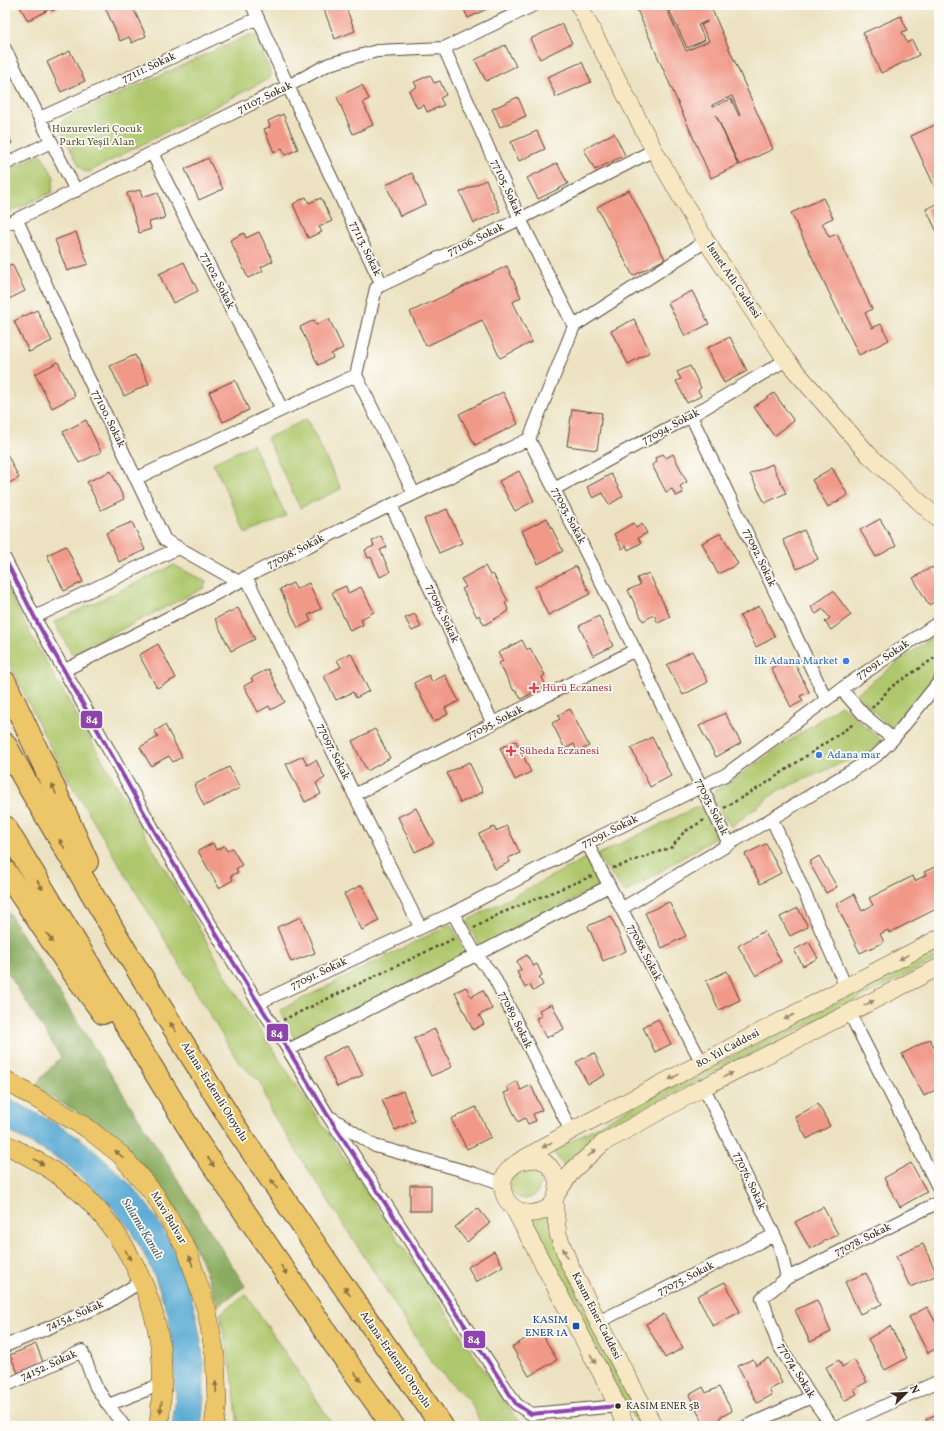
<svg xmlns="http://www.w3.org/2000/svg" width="944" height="1431" viewBox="0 0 944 1431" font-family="Vollkorn,serif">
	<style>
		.green { fill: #afc76c; stroke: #757845 }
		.forest { fill: #8bac60; stroke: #636b3f }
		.water { fill: #59aad4; stroke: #4a6a79 }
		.building { fill: #f19989; fill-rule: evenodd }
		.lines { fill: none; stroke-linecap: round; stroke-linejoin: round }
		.minor-casing { stroke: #564636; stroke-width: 14 }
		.secondary-casing { stroke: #564636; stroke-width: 18 }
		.primary-casing { stroke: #564636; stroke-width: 20 }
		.motorway-casing { stroke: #564636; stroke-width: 24 }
		.path { stroke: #564636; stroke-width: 2.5; stroke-dasharray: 3 3; stroke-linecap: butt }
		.minor { stroke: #fff; stroke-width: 12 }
		.secondary { stroke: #f7e8c3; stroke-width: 17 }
		.primary { stroke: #ecc669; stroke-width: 19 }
		.motorway { stroke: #ecc669; stroke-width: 22 }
		.bus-1-casing { stroke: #fdfcf7; stroke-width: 7 }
		.bus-1 { stroke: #8e44ad; stroke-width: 4 }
		.oneway { fill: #8b7040 }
		.oneway2 { fill: #998970 }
		.shop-dot { fill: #3f7fe0; stroke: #fdfcf7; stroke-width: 1.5 }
		.health-dot { fill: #e0444e; stroke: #fdfcf7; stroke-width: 1.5 }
		.transit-dot { fill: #1a4fb4; stroke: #fdfcf7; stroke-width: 1.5 }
		.bus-dot { fill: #3b2a1e; stroke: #fdfcf7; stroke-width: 1.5 }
		.labels { text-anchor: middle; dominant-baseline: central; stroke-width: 3.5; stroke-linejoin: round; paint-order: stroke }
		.bus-label { font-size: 10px; fill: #3b2a1e; stroke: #fdfcf7; text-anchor: start }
		.street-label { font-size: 11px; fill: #3b2a1e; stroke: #fdfcf7 }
		.park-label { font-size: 11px; fill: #5e5935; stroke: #fdfcf7 }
		.shop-label { font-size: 11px; fill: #366cbe; stroke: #fdfcf7; text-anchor: end }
		.health-label { font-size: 11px; fill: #be3a42; stroke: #fdfcf7; text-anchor: start }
		.transit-label { font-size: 11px; fill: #164399; stroke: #fdfcf7; text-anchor: end }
		.water-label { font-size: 12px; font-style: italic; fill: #475d67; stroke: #fdfcf7 }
		.line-badge { stroke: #fdfcf7; stroke-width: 1.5 }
		.badge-label { font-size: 11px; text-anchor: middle; font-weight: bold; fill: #fff }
	</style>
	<rect width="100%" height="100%" fill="#fdfcf7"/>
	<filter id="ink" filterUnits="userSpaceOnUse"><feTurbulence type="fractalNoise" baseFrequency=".025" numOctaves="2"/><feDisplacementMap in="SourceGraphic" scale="8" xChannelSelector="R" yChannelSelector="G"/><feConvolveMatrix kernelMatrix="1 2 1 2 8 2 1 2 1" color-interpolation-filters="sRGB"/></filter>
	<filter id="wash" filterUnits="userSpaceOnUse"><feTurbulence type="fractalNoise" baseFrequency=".012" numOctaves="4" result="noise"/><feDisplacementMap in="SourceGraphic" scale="16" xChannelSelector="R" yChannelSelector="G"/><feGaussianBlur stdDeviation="0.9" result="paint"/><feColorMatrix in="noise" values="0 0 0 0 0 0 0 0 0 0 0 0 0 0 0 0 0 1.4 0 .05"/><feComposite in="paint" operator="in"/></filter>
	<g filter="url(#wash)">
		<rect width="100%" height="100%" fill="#ece2c1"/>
		<path class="green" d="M 249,35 L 256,36 L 271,74 L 270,78 L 89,172 L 84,171 L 80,167 L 59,128 L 64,119 Z
			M 41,154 L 54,177 L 52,192 L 5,214 L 5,171 Z
			M 307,419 L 341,489 L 300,508 L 267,438 Z
			M 253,444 L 286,516 L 246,534 L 213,463 Z
			M 174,565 L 206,582 L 204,588 L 72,654 L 54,622 Z
			M 5,584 L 35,643 L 239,998 L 513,1414 L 522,1423 L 550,1424 L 557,1426 L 482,1426 L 470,1401 L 435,1367 L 270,1110 L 261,1082 L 239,1063 L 56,759 L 9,663 L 5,653 Z
			M 939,631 L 939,677 L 913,701 L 891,728 L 856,694 Z
			M 841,705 L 882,741 L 873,750 L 779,790 L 731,827 L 709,795 L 746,771 Z
			M 699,806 L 720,835 L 625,893 L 597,855 Z
			M 586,858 L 600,886 L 481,947 L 466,921 Z
			M 451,924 L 467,954 L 295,1040 L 280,1010 Z
			M 939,949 L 939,958 L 635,1113 L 598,1137 L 564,1167 L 553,1151 L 632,1107 L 718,1064 Z
			M510 1184a15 15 0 1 1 30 0a15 15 0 1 1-30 0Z
			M 549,1213 L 580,1300 L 644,1426 L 638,1426 L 572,1304 L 531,1217 Z
			M 246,1294 L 334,1426 L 238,1426 L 232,1374 L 220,1314 Z"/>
		<path class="forest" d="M 5,907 L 245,1286 L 218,1306 L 201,1260 L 180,1218 L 145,1168 L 101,1125 L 33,1087 L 61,1057 L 5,968 Z"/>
		<path class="water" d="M 5,1097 C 30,1110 56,1123 79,1138 C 88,1144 96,1153 104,1160 C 121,1175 138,1191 150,1209 C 192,1269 212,1353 201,1426 L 172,1426 L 176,1397 L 169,1317 L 155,1277 L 141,1248 L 129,1228 L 108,1202 L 80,1176 L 64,1162 L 5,1129 Z"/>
		<g id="blocks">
			<path class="building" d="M 19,5 L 45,5 L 48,10 L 28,21 Z
				M 48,5 L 64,5 L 52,11 Z
				M 104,5 L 132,5 L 146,36 L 132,43 L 129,37 L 120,41 Z
				M 329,5 L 345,5 L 355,31 L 335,39 L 323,7 Z
				M 462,5 L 490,5 L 491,7 L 468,18 Z
				M 635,5 L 665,5 L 686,51 L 709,41 L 701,25 L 707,22 L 707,21 L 698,25 L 705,40 L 687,48 L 667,5 L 710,5 L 773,149 L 739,165 L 716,115 L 738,165 L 711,178 ZM 732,96 L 740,115 L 739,116 L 731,99 L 713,107 L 712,105 Z
				M 901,16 L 907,30 L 902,32 L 907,43 L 912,40 L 919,55 L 881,73 L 863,33 Z
				M 562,24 L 572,43 L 540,59 L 530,39 Z
				M 505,45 L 516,66 L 486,81 L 475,60 Z
				M 70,51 L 85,81 L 61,92 L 47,62 Z
				M 582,62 L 591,82 L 556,97 L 547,77 Z
				M 430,75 L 434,83 L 440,81 L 446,95 L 440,98 L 444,105 L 427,112 L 424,105 L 417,108 L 409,91 L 417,87 L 414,82 Z
				M 362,85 L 369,99 L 363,102 L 373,125 L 353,134 L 337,97 Z
				M 518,97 L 526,116 L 500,127 L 492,109 Z
				M 283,114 L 298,149 L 285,155 L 282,148 L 274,152 L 264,129 L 270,127 L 268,121 Z
				M 939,123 L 939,196 L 911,136 Z
				M 5,130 L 12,143 L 5,147 Z
				M 537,131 L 545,149 L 519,161 L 511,142 Z
				M 614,133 L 625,155 L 595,170 L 584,149 Z
				M 208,158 L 223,189 L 199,200 L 185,169 Z
				M 557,163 L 568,184 L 538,199 L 527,178 Z
				M 412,173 L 426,204 L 400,216 L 386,185 Z
				M 486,180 L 500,211 L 474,223 L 460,192 Z
				M 140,190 L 142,197 L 158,192 L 165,218 L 149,222 L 151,229 L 139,233 L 127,193 Z
				M 629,190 L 665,259 L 633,276 L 597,207 Z
				M 306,197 L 309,203 L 321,198 L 332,221 L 319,227 L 322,232 L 308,238 L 293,204 Z
				M 823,198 L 833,218 L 822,223 L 829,237 L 837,234 L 872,309 L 865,313 L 872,328 L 881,324 L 889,340 L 859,355 L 791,213 Z
				M 939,203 L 939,236 L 926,209 Z
				M 76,232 L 88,264 L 67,271 L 55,240 Z
				M 259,232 L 273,261 L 261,267 L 263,271 L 248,278 L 230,240 L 244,233 L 246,238 Z
				M 184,262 L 198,291 L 173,303 L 159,274 Z
				M 12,264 L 25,291 L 7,300 L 5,296 L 5,267 Z
				M 507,266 L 521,297 L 513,302 L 532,342 L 500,358 L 482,320 L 426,346 L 410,312 Z
				M 692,291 L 709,324 L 685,336 L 668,303 Z
				M 37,310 L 52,341 L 29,352 L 14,321 Z
				M 329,319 L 343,348 L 331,354 L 333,358 L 318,365 L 300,327 L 314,320 L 316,325 Z
				M 634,319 L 650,352 L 628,364 L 611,331 Z
				M 730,337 L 747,371 L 724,383 L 707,348 Z
				M 135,355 L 149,384 L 124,396 L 110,366 Z
				M 58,362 L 75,396 L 52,408 L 35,374 Z
				M 690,366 L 701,388 L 698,390 L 701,396 L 687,403 L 676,381 L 681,379 L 677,372 Z
				M 235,380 L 249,410 L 223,422 L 209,392 Z
				M 503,392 L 518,424 L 475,445 L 459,414 Z
				M 774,393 L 794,421 L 774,436 L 754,407 Z
				M 572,409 L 602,413 L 597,450 L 567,446 Z
				M 86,420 L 101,452 L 79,463 L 63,432 Z
				M 5,450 L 19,478 L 5,485 Z
				M 663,454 L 666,458 L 673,454 L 687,482 L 680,486 L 683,493 L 676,496 L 672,489 L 666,492 L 652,465 L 657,462 L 655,458 Z
				M 772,464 L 786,493 L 765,503 L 750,474 Z
				M 832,468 L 848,495 L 828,507 L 812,480 Z
				M 111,471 L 124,499 L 101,510 L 87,482 Z
				M 519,471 L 534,501 L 515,511 L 499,481 Z
				M 611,474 L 623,496 L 609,505 L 603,493 L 593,498 L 587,487 Z
				M 447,509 L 462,543 L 439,553 L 424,519 Z
				M 547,518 L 563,551 L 538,564 L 522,531 Z
				M 880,519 L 896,546 L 876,557 L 860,530 Z
				M 132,522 L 145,550 L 119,562 L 106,533 Z
				M 633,523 L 636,528 L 642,524 L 647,533 L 638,538 L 641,543 L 628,550 L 626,546 L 622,549 L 614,534 Z
				M 804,530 L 818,559 L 797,569 L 783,540 Z
				M 721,533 L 738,564 L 718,574 L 702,543 Z
				M 381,536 L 387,547 L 380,550 L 390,572 L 380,577 L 371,557 L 368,558 L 365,550 L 374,546 L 372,541 Z
				M 66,546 L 83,582 L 64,591 L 47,555 Z
				M 485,566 L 490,575 L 493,574 L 508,601 L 505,603 L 509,611 L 484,625 L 479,615 L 477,617 L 462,589 L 466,587 L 461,579 Z
				M 576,566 L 590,594 L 548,615 L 535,587 Z
				M 932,567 L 939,578 L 939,599 L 929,605 L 913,578 Z
				M 649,573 L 670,617 L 658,623 L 654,615 L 643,621 L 628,590 L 640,585 L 637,578 Z
				M 293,583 L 296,589 L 309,583 L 321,609 L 308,615 L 311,621 L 298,628 L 280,589 Z
				M 346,586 L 348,593 L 361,587 L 374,612 L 361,619 L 363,625 L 350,631 L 332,592 Z
				M 833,591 L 851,615 L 831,630 L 825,622 L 830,618 L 823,609 L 816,614 L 811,607 Z
				M 759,606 L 775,637 L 756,647 L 740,616 Z
				M 238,608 L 255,639 L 231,651 L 215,619 Z
				M 415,614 L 421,627 L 412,631 L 405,618 Z
				M 599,616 L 613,646 L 593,656 L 579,626 Z
				M 522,640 L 527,650 L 530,648 L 545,675 L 542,677 L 546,686 L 521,699 L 516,690 L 514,691 L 499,663 L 503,661 L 498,653 Z
				M 158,644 L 176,678 L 157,688 L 139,655 Z
				M 692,651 L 708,682 L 683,695 L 667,665 Z
				M 351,653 L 369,691 L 356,698 L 353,692 L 336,700 L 324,676 L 341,667 L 337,660 Z
				M 784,661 L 786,666 L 794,662 L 809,692 L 800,696 L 803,701 L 791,707 L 771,668 Z
				M 268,669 L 285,702 L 271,710 L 269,706 L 258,712 L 244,686 L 253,681 L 251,678 Z
				M 429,675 L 432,682 L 445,675 L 459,701 L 445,708 L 448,714 L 434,722 L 414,683 Z
				M 570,709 L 589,746 L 577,752 L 574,744 L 565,749 L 552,723 L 560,719 L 558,715 Z
				M 725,713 L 741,743 L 716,757 L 699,726 Z
				M 165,725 L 182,757 L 173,762 L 169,756 L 151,766 L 140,747 L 158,737 L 155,731 Z
				M 375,729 L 390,758 L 367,771 L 352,741 Z
				M 652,737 L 671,776 L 650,787 L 631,748 Z
				M 516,741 L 531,772 L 515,780 L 500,748 Z
				M 303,756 L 307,765 L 316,760 L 325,778 L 316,783 L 321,794 L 305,802 L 286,764 Z
				M 469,762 L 483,792 L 460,803 L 447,773 Z
				M 229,767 L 240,788 L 204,806 L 194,785 Z
				M 416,808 L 434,843 L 415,852 L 398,817 Z
				M 507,826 L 520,853 L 508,858 L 510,862 L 495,869 L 479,834 L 494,827 L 496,831 Z
				M 213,843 L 216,850 L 224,846 L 227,851 L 232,848 L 242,865 L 236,869 L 238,872 L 231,876 L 233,880 L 219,888 L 198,851 Z
				M 766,844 L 781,873 L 760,884 L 745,854 Z
				M 819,856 L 837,887 L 826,893 L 809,862 Z
				M 939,865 L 939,910 L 938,908 L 889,933 L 888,930 L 880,934 L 884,942 L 860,953 L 836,904 L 854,894 L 862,911 L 873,905 L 869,898 L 913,876 L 915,881 L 926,875 L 924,872 Z
				M 362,885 L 379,921 L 362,930 L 344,894 Z
				M 669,902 L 686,936 L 662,948 L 645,913 Z
				M 798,908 L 808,927 L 790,936 L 780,917 Z
				M 611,916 L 626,951 L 603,961 L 588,926 Z
				M 301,917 L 315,953 L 291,962 L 277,927 Z
				M 764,931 L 781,961 L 756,976 L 738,946 Z
				M 809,942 L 818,958 L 803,966 L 794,950 Z
				M 527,955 L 533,966 L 537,964 L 542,975 L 539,977 L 543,985 L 533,991 L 530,985 L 525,988 L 517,972 L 521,970 L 517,961 Z
				M 727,971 L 740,1000 L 719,1010 L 706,981 Z
				M 466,987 L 471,997 L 483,990 L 492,1009 L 479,1015 L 484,1024 L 473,1030 L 455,992 Z
				M 552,1004 L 564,1029 L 546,1038 L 536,1018 L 542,1016 L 539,1010 Z
				M 658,1019 L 671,1044 L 655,1052 L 643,1027 Z
				M 435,1029 L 452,1067 L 431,1076 L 414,1038 Z
				M 930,1039 L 939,1057 L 939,1088 L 924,1096 L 902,1054 Z
				M 348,1045 L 363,1075 L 337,1087 L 323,1057 Z
				M 594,1053 L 605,1075 L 588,1084 L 576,1062 Z
				M 517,1081 L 521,1090 L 531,1085 L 542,1110 L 533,1114 L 536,1121 L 528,1124 L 525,1118 L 518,1122 L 504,1093 L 509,1091 L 507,1087 Z
				M 403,1091 L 415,1121 L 395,1130 L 382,1100 Z
				M 818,1104 L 830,1126 L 807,1139 L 795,1117 Z
				M 476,1107 L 491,1137 L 467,1149 L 451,1119 Z
				M 939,1142 L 939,1155 L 933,1145 Z
				M 911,1163 L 927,1192 L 900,1207 L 884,1178 Z
				M 410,1185 L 431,1185 L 431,1211 L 410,1211 Z
				M 823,1207 L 838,1234 L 810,1249 L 795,1222 Z
				M 478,1208 L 490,1223 L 467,1242 L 455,1227 Z
				M 923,1244 L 937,1275 L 910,1287 L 896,1256 Z
				M 494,1251 L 503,1266 L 476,1282 L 468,1267 Z
				M 866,1273 L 882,1304 L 860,1314 L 845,1282 Z
				M 725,1282 L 740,1312 L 713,1326 L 697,1296 Z
				M 817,1300 L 831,1332 L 810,1342 L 795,1310 Z
				M 927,1307 L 939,1328 L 939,1347 L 928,1353 L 909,1317 Z
				M 664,1314 L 683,1348 L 665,1358 L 646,1324 Z
				M 890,1326 L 907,1358 L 885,1370 L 868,1339 Z
				M 540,1330 L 557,1360 L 529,1376 L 512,1347 Z
				M 36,1344 L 43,1362 L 18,1373 L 10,1355 Z
				M 769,1358 L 782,1383 L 769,1390 L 772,1395 L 757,1403 L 738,1366 L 753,1359 L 756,1365 Z
				M 839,1360 L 842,1367 L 854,1360 L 867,1382 L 854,1389 L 857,1394 L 844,1401 L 826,1367 Z
				M 703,1387 L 706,1393 L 719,1387 L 732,1411 L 719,1418 L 722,1424 L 718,1426 L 705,1426 L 689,1395 Z
				M 939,1413 L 939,1426 L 929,1426 L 926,1419 Z"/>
		</g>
	</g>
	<g filter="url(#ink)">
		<use href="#blocks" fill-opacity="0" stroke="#564636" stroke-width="1"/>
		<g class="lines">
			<defs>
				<path id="minor" d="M 252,5 L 288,86 L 382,285 L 376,288 L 356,375 L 414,494
					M 444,48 L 520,219 L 574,326
					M 5,49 L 76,191
					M 40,118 L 258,18
					M 152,153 L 282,409
					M 5,164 L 51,142
					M 17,220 L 86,373 L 165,540 L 239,582
					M 5,225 L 288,86 L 329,64 L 377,51 L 444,48 L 534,5
					M 706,241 L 574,326 L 529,439 L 639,658 L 729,844
					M 382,285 L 520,219 L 654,150
					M 691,416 L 826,699
					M 137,478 L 356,375
					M 554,489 L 691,416 L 786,360
					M 391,505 L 493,724
					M 5,559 L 38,624 L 160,841 L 252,993 L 284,1043 L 327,1114 L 516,1404 L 531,1414 L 618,1406
					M 246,577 L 420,927
					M 35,617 L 178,548
					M 65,670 L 239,582 L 246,577 L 391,505 L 529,439
					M 841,689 L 865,716 L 893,739
					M 354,795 L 635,650
					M 772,819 L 846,987
					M 587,843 L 702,1063
					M 621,909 L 876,756 L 893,739 L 939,682
					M 453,913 L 476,955 L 493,975 L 571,1131
					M 258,1003 L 453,913 L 587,843 L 725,775 L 841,689 L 939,622
					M 848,1014 L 853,1020 L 939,1189
					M 288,1050 L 476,955 L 609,886
					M 702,1088 L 708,1096 L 780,1247 L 787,1278
					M 332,1118 L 375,1146 L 472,1173 L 503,1184
					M 598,1322 L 774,1235
					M 5,1346 L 105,1304 L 142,1281
					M 5,1386 L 82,1351 L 96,1387 L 108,1405
					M 124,1426 L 108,1405 L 162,1384
					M 747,1426 L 811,1397
					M 832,1426 L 811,1397 L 778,1344 L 762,1298 L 787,1278 L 939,1202
					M 840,1426 L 939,1381"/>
				<path id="secondary" d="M 579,5 L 654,150 L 706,241 L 786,360 L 869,455 L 939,520
					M 518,1162 C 523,1161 531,1159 536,1159 C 551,1162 560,1178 557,1192 C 556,1199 552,1206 546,1209 C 523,1223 494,1200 505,1175 C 508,1169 513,1166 518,1162 L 571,1131 L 939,938
					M 557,1193 L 573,1170 L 603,1143 L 702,1088 L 939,967
					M 554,1201 L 558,1234 L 569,1263 L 598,1322 L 654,1426
					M 514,1209 L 608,1386 L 626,1426"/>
				<path id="primary" d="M 5,1080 L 87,1128 L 121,1155 L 155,1195 L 187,1250 L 207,1311 L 215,1355 L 217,1402 L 214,1426
					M 5,1144 C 24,1154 43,1163 60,1176 C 119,1218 158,1294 162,1365 C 163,1386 161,1406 159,1426"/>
				<path id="motorway" d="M 5,682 L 42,761 L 87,862
					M 5,744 L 30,789 L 127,953 L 236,1128 L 333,1271 L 442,1426
					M 5,827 L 198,1143 L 334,1344 L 393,1426
					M 5,871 L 75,975 L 103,1013"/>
			</defs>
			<use href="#minor" class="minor-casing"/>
			<use href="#secondary" class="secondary-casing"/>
			<use href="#primary" class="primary-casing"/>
			<use href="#motorway" class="motorway-casing"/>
			<path class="path" d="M 872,708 L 891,687 L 939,655
				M 724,808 L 765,784 L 855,723
				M 613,868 L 672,847 L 684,832 L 706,819
				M 474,928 L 499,914 L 592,876
				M 283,1020 L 453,939"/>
			<use href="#minor" class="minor"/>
			<use href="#secondary" class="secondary"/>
			<use href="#primary" class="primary"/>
			<use href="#motorway" class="motorway"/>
			<defs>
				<path id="bus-1" d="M 5,559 L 38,624 L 160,841 L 252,993 L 284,1043 L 327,1114 L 516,1404 L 531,1414 L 618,1406"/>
			</defs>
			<use href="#bus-1" class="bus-1-casing"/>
			<use href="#bus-1" class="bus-1"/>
		</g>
		<defs><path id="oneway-solid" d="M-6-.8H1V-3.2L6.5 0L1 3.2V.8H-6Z"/></defs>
		<g class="oneway">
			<use href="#oneway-solid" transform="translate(54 789) rotate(-114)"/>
			<use href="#oneway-solid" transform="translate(62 844) rotate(-121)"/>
			<use href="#oneway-solid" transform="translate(40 885) rotate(59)"/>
			<use href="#oneway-solid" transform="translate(50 938) rotate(56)"/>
			<use href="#oneway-solid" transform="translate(173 1027) rotate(-122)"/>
			<use href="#oneway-solid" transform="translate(119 1154) rotate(-138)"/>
			<use href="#oneway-solid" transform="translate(39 1162) rotate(31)"/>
			<use href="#oneway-solid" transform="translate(211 1162) rotate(56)"/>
			<use href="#oneway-solid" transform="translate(274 1184) rotate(-124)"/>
			<use href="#oneway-solid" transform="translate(128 1255) rotate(61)"/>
			<use href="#oneway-solid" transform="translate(191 1261) rotate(-108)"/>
			<use href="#oneway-solid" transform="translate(284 1270) rotate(56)"/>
			<use href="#oneway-solid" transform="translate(347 1291) rotate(-125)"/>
			<use href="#oneway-solid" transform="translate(358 1377) rotate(54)"/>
			<use href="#oneway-solid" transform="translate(216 1387) rotate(-92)"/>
			<use href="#oneway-solid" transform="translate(161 1407) rotate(97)"/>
		</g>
		<g class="oneway2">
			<use href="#oneway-solid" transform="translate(904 957) rotate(152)"/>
			<use href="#oneway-solid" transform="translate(869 1003) rotate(-28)"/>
			<use href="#oneway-solid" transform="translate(789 1017) rotate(152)"/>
			<use href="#oneway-solid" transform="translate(728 1075) rotate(-27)"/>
			<use href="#oneway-solid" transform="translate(674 1077) rotate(153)"/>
			<use href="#oneway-solid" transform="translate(547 1145) rotate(150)"/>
			<use href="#oneway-solid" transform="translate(592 1153) rotate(-41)"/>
			<use href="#oneway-solid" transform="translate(565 1253) rotate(-111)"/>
			<use href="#oneway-solid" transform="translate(593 1359) rotate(61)"/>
		</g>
	</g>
	<g class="shop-dot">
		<circle cx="846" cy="661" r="4"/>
		<circle cx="819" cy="755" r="4"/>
	</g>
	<g class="health-dot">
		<path d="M532 682h4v4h4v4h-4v4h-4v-4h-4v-4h4z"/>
		<path d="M509 745h4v4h4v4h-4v4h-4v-4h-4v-4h4z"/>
	</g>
	<rect class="transit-dot" x="572" y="1322" width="8" height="8" rx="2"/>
	<circle class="bus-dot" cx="618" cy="1406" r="3.5"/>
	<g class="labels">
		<g class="bus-label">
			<text x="626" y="1406">KASIM ENER 5B</text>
		</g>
		<g class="street-label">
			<text transform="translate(149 68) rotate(-25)">77111. Sokak</text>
			<text transform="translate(265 98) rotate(-26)">71107. Sokak</text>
			<text transform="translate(506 188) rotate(66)">77105. Sokak</text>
			<text transform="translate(476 240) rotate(-26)">77106. Sokak</text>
			<text transform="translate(365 249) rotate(65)">77113. Sokak</text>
			<text transform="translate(217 281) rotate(63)">77102. Sokak</text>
			<text transform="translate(733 281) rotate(56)">İsmet Atlı Caddesi</text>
			<text transform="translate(108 419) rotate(64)">77100. Sokak</text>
			<text transform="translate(671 427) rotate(-28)">77094. Sokak</text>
			<text transform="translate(568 516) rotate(63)">77093. Sokak</text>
			<text transform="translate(296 552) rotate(-27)">77098. Sokak</text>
			<text transform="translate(759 558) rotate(65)">77092. Sokak</text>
			<text transform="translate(442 614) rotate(65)">77096. Sokak</text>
			<text transform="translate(883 660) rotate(-34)">77091. Sokak</text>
			<text transform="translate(495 723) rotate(-27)">77095. Sokak</text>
			<text transform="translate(333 752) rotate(64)">77097. Sokak</text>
			<text transform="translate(711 807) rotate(64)">77093. Sokak</text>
			<text transform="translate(610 832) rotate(-26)">77091. Sokak</text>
			<text transform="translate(644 953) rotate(63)">77088. Sokak</text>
			<text transform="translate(319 974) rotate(-25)">77091. Sokak</text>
			<text transform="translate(515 1020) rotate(64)">77089. Sokak</text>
			<text transform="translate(728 1049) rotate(-28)">80. Yıl Caddesi</text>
			<text transform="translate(214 1092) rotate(58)">Adana-Erdemli Otoyolu</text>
			<text transform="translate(749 1181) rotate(65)">77076. Sokak</text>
			<text transform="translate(168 1218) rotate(59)">Mavi Bulvar</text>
			<text transform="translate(863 1240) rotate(-26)">77078. Sokak</text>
			<text transform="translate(686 1279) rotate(-27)">77075. Sokak</text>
			<text transform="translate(75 1316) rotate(-23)">74154. Sokak</text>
			<text transform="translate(596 1316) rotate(63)">Kasım Ener Caddesi</text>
			<text transform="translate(395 1360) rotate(55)">Adana-Erdemli Otoyolu</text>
			<text transform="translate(49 1366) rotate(-24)">74152. Sokak</text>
			<text transform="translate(796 1371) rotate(59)">77074. Sokak</text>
		</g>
		<g class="park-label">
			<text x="97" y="129">Huzurevleri Çocuk<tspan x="97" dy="13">Parkı Yeşil Alan</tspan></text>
		</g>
		<g class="shop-label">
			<text x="838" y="661">İlk Adana Market</text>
			<text x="827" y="755" text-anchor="start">Adana mar</text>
		</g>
		<g class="health-label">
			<text x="542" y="688">Hürü Eczanesi</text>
			<text x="519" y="751">Şüheda Eczanesi</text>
		</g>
		<g class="transit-label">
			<text x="568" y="1320">KASIM<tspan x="568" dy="13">ENER 1A</tspan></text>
		</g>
		<g class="water-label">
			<text transform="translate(142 1229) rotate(59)">Sulama Kanalı</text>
		</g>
	</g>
	<g class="line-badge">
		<rect x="80" y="710" width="23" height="19" rx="4" fill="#8e44ad"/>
		<rect x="266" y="1023" width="23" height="19" rx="4" fill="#8e44ad"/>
		<rect x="463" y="1330" width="23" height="19" rx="4" fill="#8e44ad"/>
	</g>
	<g class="badge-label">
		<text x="92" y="723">84</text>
		<text x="277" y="1037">84</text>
		<text x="474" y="1343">84</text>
	</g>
	<rect width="944" height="1431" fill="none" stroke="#fdfcf7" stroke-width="20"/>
	<g transform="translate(906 1393) rotate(66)" stroke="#fdfcf7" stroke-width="3" paint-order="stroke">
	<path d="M0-3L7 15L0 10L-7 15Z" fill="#3b2a1e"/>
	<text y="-6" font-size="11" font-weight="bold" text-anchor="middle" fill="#3b2a1e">N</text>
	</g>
</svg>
